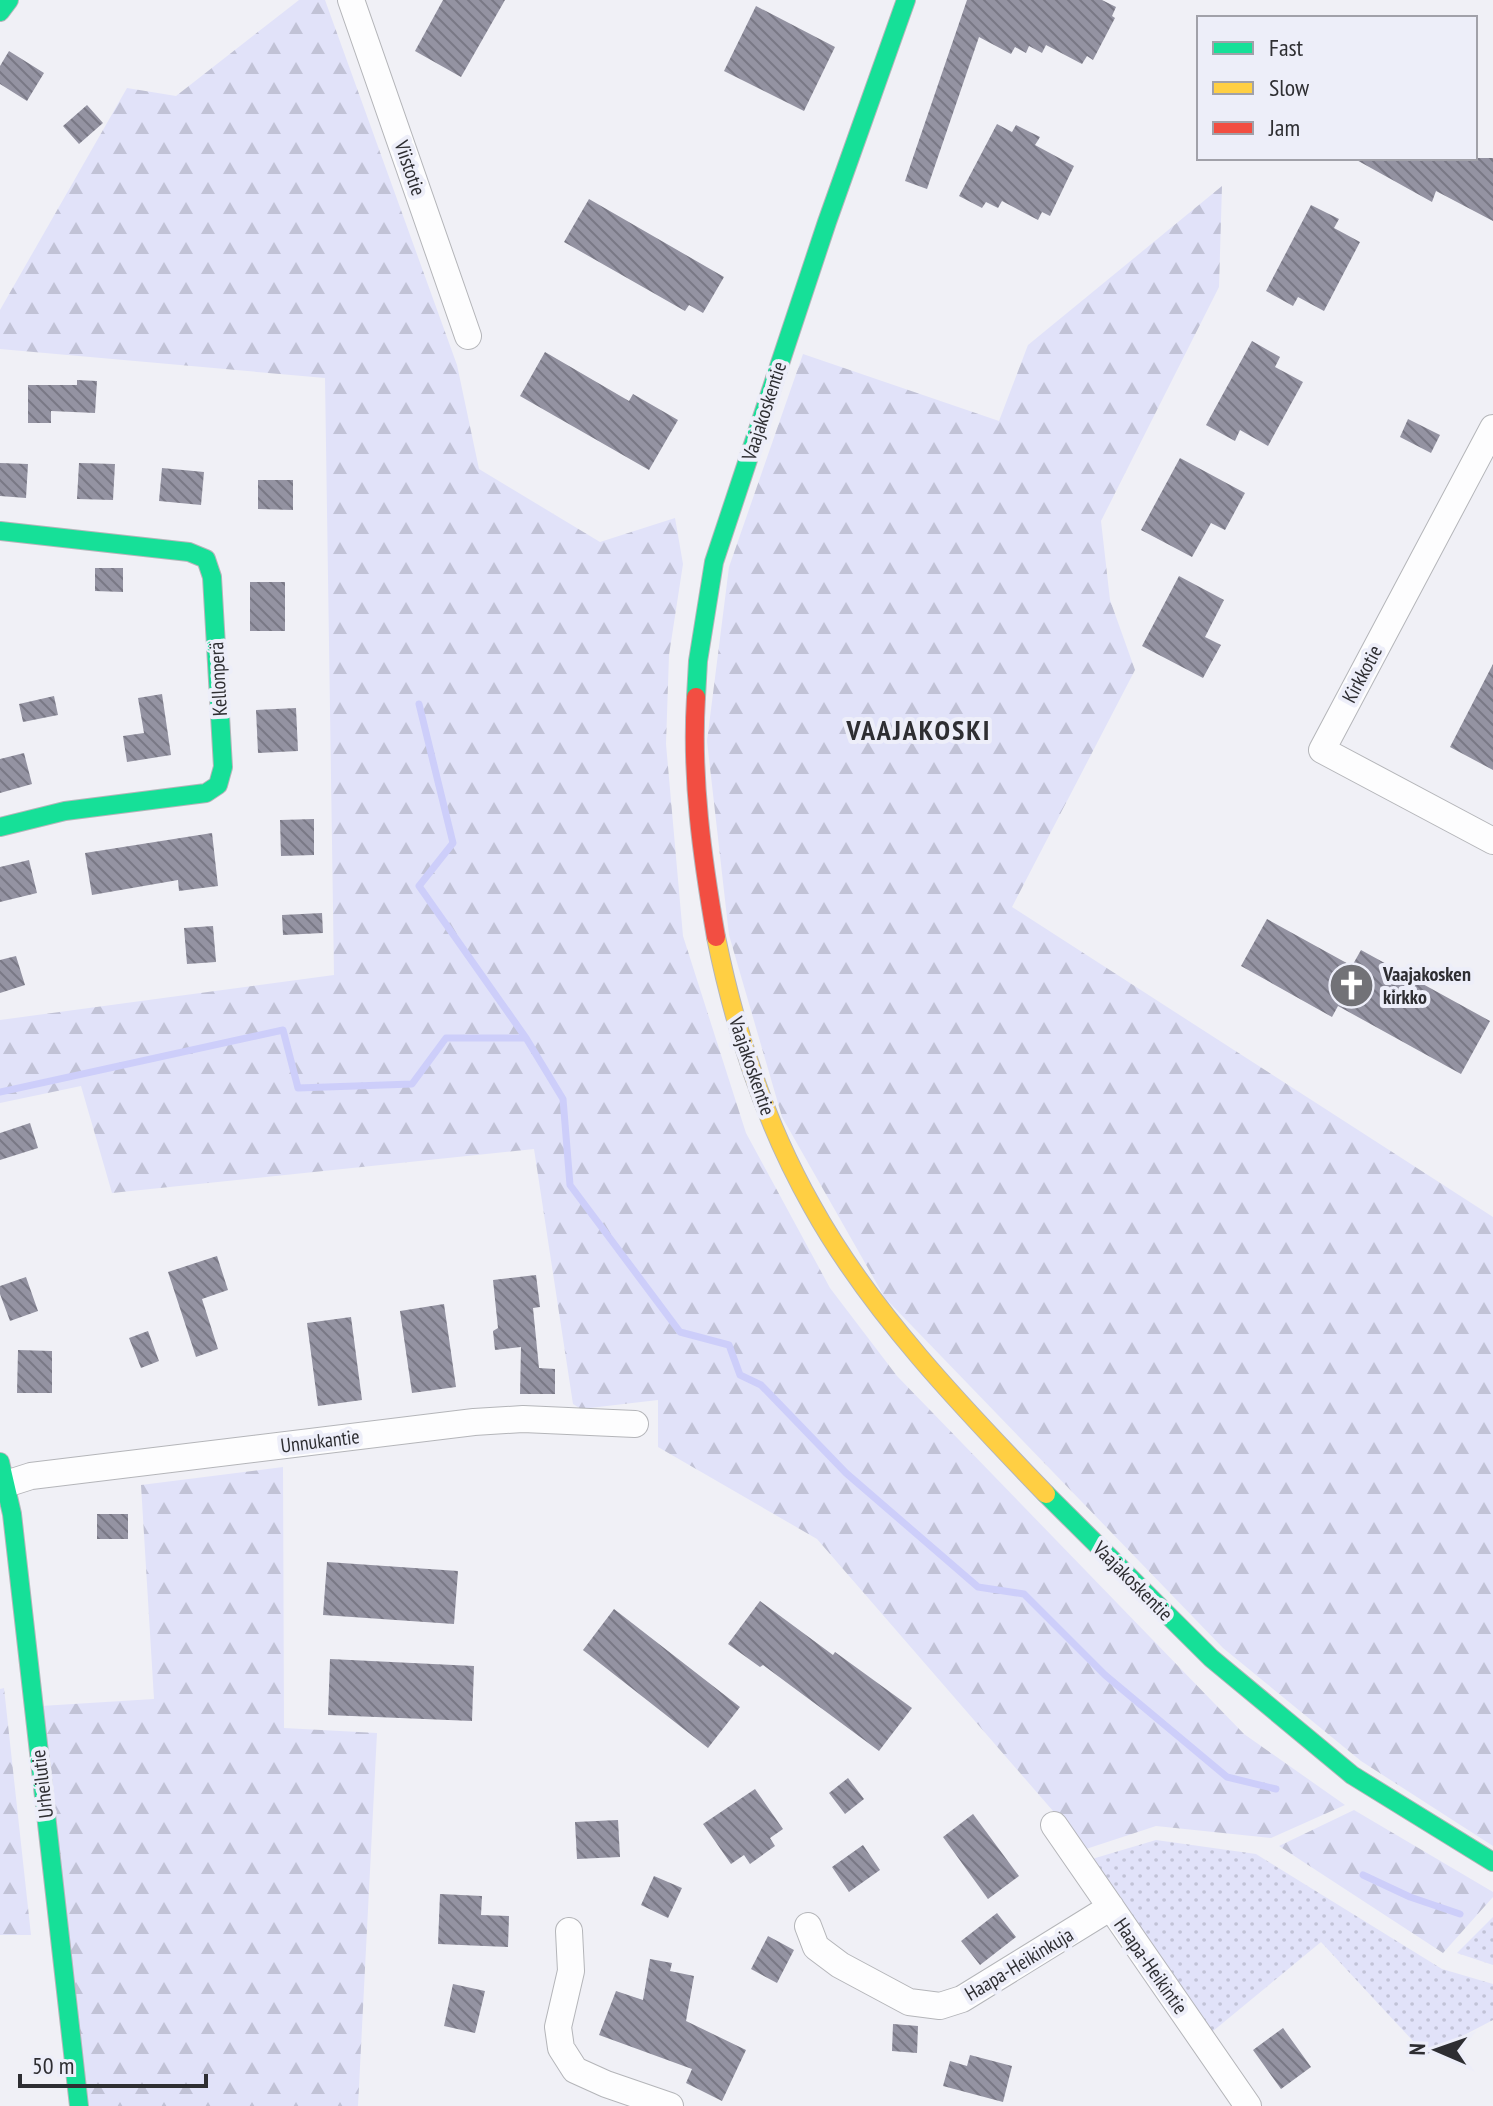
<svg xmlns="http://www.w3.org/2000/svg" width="1493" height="2106" viewBox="0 0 1493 2106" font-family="'PT Sans Narrow',sans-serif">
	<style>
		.green { fill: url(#green-dots) }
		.forest { fill: url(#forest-firs) }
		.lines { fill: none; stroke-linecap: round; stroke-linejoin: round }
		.stream { stroke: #cdcefa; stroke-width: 7 }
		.building { fill: url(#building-back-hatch) }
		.street-casing { stroke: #b4b5b9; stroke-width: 28 }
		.fast-casing { stroke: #b4b5b9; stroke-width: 20 }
		.slow-casing { stroke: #b4b5b9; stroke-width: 20 }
		.jam-casing { stroke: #b4b5b9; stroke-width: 20 }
		.street { stroke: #fdfdfe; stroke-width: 26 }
		.fast { stroke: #16e098; stroke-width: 18 }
		.slow { stroke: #ffcf43; stroke-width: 18 }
		.jam { stroke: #f24e42; stroke-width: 18 }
		.labels { text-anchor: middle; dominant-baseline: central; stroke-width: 8; stroke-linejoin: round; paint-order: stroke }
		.street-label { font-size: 20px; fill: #2e2e32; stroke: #edeef9 }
		.poi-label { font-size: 20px; font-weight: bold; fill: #2e2e32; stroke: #edeef9; text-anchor: start }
		.district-label { font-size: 28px; font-weight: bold; letter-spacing: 2px; fill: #2e2e32; stroke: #edeef9 }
	</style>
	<defs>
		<pattern id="green-dots" width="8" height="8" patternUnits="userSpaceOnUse" patternTransform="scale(2)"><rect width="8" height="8" fill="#e1e2f9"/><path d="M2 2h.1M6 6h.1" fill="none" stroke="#c1c2d6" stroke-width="1.8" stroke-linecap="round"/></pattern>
		<pattern id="forest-firs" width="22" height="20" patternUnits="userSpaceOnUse" patternTransform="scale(2)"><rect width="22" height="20" fill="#e1e2f9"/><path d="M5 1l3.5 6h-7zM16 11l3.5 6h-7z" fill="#c1c2d6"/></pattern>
		<pattern id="building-back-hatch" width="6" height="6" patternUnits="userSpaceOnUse" patternTransform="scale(2)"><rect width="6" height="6" fill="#9493a2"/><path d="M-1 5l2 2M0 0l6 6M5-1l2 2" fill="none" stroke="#797885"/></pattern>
	</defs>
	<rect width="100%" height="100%" fill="#f0f0f6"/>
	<path class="green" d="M 1156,1840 L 1256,1854 L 1442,1969 L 1493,1984 L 1493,2020 L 1426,2055 L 1321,1942 L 1207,2036 L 1092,1859 Z
		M 1493,1917 L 1493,1965 L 1457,1953 Z"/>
	<path class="forest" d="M 299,0 L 325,0 L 457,365 L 479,469 L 600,542 L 675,518 L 683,564 L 669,655 L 666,744 L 683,936 L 746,1133 L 830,1288 L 897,1376 L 1244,1734 L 1345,1805 L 1271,1838 L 1156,1826 L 1086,1849 L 817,1539 L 658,1447 L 658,1400 L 581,1409 L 573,1404 L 534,1149 L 112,1193 L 81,1086 L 0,1103 L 0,1020 L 334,975 L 325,378 L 0,349 L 0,310 L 127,88 L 176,96 Z
		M 1222,186 L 1219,287 L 1101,521 L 1110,600 L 1135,670 L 1012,907 L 1493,1217 L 1493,1846 L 1361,1761 L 1223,1648 L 885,1298 L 782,1117 L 729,935 L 707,741 L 729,567 L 803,354 L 999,421 L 1028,345 Z
		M 283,1467 L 284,1728 L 377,1733 L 358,2106 L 85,2106 L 41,1706 L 154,1699 L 141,1485 Z
		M 4,1688 L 31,1935 L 0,1935 L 0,1689 Z
		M 1354,1810 L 1493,1892 L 1493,1897 L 1443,1953 L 1279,1846 Z"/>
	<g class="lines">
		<path class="stream" d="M 419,704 L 453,843 L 419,886 L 526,1038
			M 0,1092 L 283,1030 L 298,1088 L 412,1084 L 446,1038 L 526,1038 L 563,1099 L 570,1185 L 680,1332 L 729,1345 L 740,1375 L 761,1385 L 846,1473 L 978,1587 L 1024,1594 L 1105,1675 L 1227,1777 L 1276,1789
			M 1363,1875 L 1410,1897 L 1460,1914"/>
	</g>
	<path class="building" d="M 443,0 L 505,0 L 461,77 L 415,51 Z
		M 967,0 L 1102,0 L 1116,7 L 1112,16 L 1115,18 L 1093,60 L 1087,56 L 1082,64 L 1046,45 L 1042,53 L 1029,46 L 1026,53 L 1015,47 L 1011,54 L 979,37 L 927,189 L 905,181 Z
		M 756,6 L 835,47 L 804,111 L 724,71 Z
		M 9,51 L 44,73 L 27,101 L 0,84 L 0,66 Z
		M 87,105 L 103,123 L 79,144 L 63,126 Z
		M 997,124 L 1012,132 L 1016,125 L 1040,137 L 1035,145 L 1074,166 L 1050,216 L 1042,212 L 1038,220 L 1002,201 L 998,208 L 986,202 L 982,208 L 959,196 Z
		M 1353,158 L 1493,158 L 1493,221 L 1436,191 L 1432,202 Z
		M 589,199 L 724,277 L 703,313 L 689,305 L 685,311 L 564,242 Z
		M 1311,205 L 1339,219 L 1334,228 L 1360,242 L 1324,311 L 1298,297 L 1293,306 L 1266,291 Z
		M 1252,341 L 1280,357 L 1275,367 L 1303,382 L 1268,446 L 1240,430 L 1235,441 L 1206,425 Z
		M 545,352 L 629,401 L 633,394 L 678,420 L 649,470 L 520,396 Z
		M 77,380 L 97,381 L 95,413 L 51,411 L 51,423 L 28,423 L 28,385 L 77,385 Z
		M 1408,419 L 1440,435 L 1431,453 L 1400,437 Z
		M 1180,458 L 1245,493 L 1225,530 L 1211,523 L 1192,557 L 1141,530 Z
		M 0,463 L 28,464 L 26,498 L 0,496 Z
		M 79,463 L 115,464 L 113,500 L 77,499 Z
		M 162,468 L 204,472 L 201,505 L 159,501 Z
		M 258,480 L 293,480 L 293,510 L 258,509 Z
		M 95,568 L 123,568 L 123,592 L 95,591 Z
		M 1179,576 L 1224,600 L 1205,637 L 1221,645 L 1203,678 L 1142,646 Z
		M 250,582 L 285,582 L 285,631 L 250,631 Z
		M 1493,664 L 1493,770 L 1450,747 Z
		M 162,694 L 171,755 L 127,762 L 123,736 L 144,733 L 138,698 Z
		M 54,696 L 58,715 L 23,722 L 19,704 Z
		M 296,708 L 298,751 L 258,753 L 256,710 Z
		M 24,753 L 32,784 L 0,793 L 0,759 Z
		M 314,819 L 314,855 L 281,856 L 280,820 Z
		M 212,833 L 218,886 L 179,891 L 178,880 L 92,895 L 85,853 Z
		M 29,860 L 37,893 L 0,902 L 0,867 Z
		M 322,913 L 323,933 L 283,935 L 282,915 Z
		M 1267,919 L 1352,966 L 1361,950 L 1490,1021 L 1461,1074 L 1338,1006 L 1332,1017 L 1241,966 Z
		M 213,926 L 216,962 L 187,964 L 184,928 Z
		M 16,956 L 25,985 L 0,993 L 0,960 Z
		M 30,1123 L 38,1148 L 0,1160 L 0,1133 Z
		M 217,1256 L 228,1290 L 202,1299 L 218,1349 L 196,1357 L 168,1272 Z
		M 536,1275 L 540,1307 L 533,1308 L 539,1368 L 555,1369 L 555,1394 L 520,1394 L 521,1347 L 495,1350 L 493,1331 L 498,1328 L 493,1280 Z
		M 26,1277 L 38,1311 L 10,1321 L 0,1294 L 0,1286 Z
		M 444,1304 L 456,1387 L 412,1393 L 400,1311 Z
		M 351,1317 L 362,1400 L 318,1406 L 307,1323 Z
		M 148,1331 L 159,1361 L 141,1368 L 129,1338 Z
		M 18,1350 L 52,1351 L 52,1393 L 17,1393 Z
		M 97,1514 L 128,1514 L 128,1539 L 97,1539 Z
		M 327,1562 L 458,1571 L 454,1624 L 323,1615 Z
		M 760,1601 L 833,1655 L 835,1652 L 912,1708 L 879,1751 L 763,1665 L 760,1667 L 728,1644 Z
		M 614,1609 L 740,1707 L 708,1748 L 583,1650 Z
		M 330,1659 L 474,1666 L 472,1721 L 328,1715 Z
		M 848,1778 L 864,1799 L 845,1814 L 829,1793 Z
		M 755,1789 L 783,1829 L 770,1838 L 775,1846 L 750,1864 L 744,1855 L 731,1864 L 703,1824 Z
		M 973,1814 L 1019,1876 L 988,1899 L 943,1837 Z
		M 618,1820 L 620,1857 L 577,1859 L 575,1822 Z
		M 863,1845 L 880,1870 L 849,1892 L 832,1867 Z
		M 654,1876 L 682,1888 L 668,1918 L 641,1905 Z
		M 440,1894 L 482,1896 L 481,1915 L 509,1916 L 508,1947 L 438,1944 Z
		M 997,1913 L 1016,1937 L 980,1965 L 961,1941 Z
		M 768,1936 L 794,1950 L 777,1983 L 751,1969 Z
		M 650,1959 L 672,1963 L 670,1971 L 694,1976 L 686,2021 L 746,2050 L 722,2101 L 686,2083 L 692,2069 L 599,2035 L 616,1991 L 643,2000 Z
		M 453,1984 L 485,1991 L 475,2033 L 444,2026 Z
		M 893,2024 L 918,2026 L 917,2053 L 892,2051 Z
		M 1283,2028 L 1311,2067 L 1281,2089 L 1253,2050 Z
		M 970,2055 L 1012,2066 L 1003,2102 L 943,2086 L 950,2061 L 967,2066 Z"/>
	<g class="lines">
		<defs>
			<path id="street" d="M 351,0 L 468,336
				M 1493,428 L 1322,750 L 1493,841
				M 6,1484 L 31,1476 L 474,1422 L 523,1419 L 635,1424
				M 1054,1825 L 1248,2106
				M 808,1926 L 816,1947 L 840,1965 L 909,2002 L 940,2006 L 962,1999 L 1111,1907
				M 569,1931 L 571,1971 L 558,2027 L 561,2048 L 575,2070 L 606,2084 L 670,2106"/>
			<path id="fast" d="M 0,12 L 9,0
				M 0,531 L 189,552 L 206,559 L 212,577 L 223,767 L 218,785 L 206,793 L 65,811 L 0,827
				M 696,697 L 698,661 L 714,562 L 827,222 L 906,0
				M 0,1462 L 12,1514 L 79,2106
				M 1046,1494 L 1211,1658 L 1352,1775 L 1493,1862"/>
			<path id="slow" d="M 716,937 C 735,1030 765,1123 812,1206 C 870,1311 963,1408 1046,1494"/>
			<path id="jam" d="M 696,697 C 691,778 702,857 716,937"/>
		</defs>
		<use href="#street" class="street-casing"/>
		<use href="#fast" class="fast-casing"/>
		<use href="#slow" class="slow-casing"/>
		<use href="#jam" class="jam-casing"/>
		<use href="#street" class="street"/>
		<use href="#fast" class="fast"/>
		<use href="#slow" class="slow"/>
		<use href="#jam" class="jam"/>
	</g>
	<defs>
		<symbol id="church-disc" viewBox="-11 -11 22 22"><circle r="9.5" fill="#727277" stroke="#edeef9"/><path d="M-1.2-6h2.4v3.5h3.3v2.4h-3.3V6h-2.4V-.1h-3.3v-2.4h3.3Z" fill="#fff"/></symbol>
	</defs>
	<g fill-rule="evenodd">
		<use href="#church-disc" x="1326" y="960" width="51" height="51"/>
	</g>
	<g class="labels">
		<g class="street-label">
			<text transform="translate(410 168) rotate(71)">Viistotie</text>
			<text transform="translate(764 411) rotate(-72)">Vaajakoskentie</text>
			<text transform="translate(1362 674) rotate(-62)">Kirkkotie</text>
			<text transform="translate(218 679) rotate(-93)">Kellonperä</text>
			<text transform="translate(752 1066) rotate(71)">Vaajakoskentie</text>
			<text transform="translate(320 1441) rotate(-7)">Unnukantie</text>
			<text transform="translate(1133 1581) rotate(45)">Vaajakoskentie</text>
			<text transform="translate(42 1784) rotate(-97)">Urheilutie</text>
			<text transform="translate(1019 1964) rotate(-31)">Haapa-Heikinkuja</text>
			<text transform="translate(1151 1966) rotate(55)">Haapa-Heikintie</text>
		</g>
		<g class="poi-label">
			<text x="1383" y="974">Vaajakosken<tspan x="1383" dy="23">kirkko</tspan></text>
		</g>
		<g class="district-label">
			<text x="919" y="729">VAAJAKOSKI</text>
		</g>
	</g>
	<rect x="1197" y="16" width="280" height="144" fill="#edeef9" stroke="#a1a1a9" stroke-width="2"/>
	<rect x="1213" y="42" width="40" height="12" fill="#16e098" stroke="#a1a1a9" stroke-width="2"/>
	<text x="1269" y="56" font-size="24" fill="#2e2e32">Fast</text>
	<rect x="1213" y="82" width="40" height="12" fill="#ffcf43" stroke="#a1a1a9" stroke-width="2"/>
	<text x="1269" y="96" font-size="24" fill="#2e2e32">Slow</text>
	<rect x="1213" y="122" width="40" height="12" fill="#f24e42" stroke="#a1a1a9" stroke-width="2"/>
	<text x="1269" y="136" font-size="24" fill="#2e2e32">Jam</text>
	<g transform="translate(1437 2050) rotate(272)" stroke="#edeef9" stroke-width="6" paint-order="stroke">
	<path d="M0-6L14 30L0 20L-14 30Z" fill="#2e2e32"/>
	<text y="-12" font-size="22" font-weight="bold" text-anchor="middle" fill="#2e2e32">N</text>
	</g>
	<path d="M20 2074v12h186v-12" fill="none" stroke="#2e2e32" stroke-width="4"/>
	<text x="32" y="2074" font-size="24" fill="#2e2e32" stroke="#edeef9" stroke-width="6" paint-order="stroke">50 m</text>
</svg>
